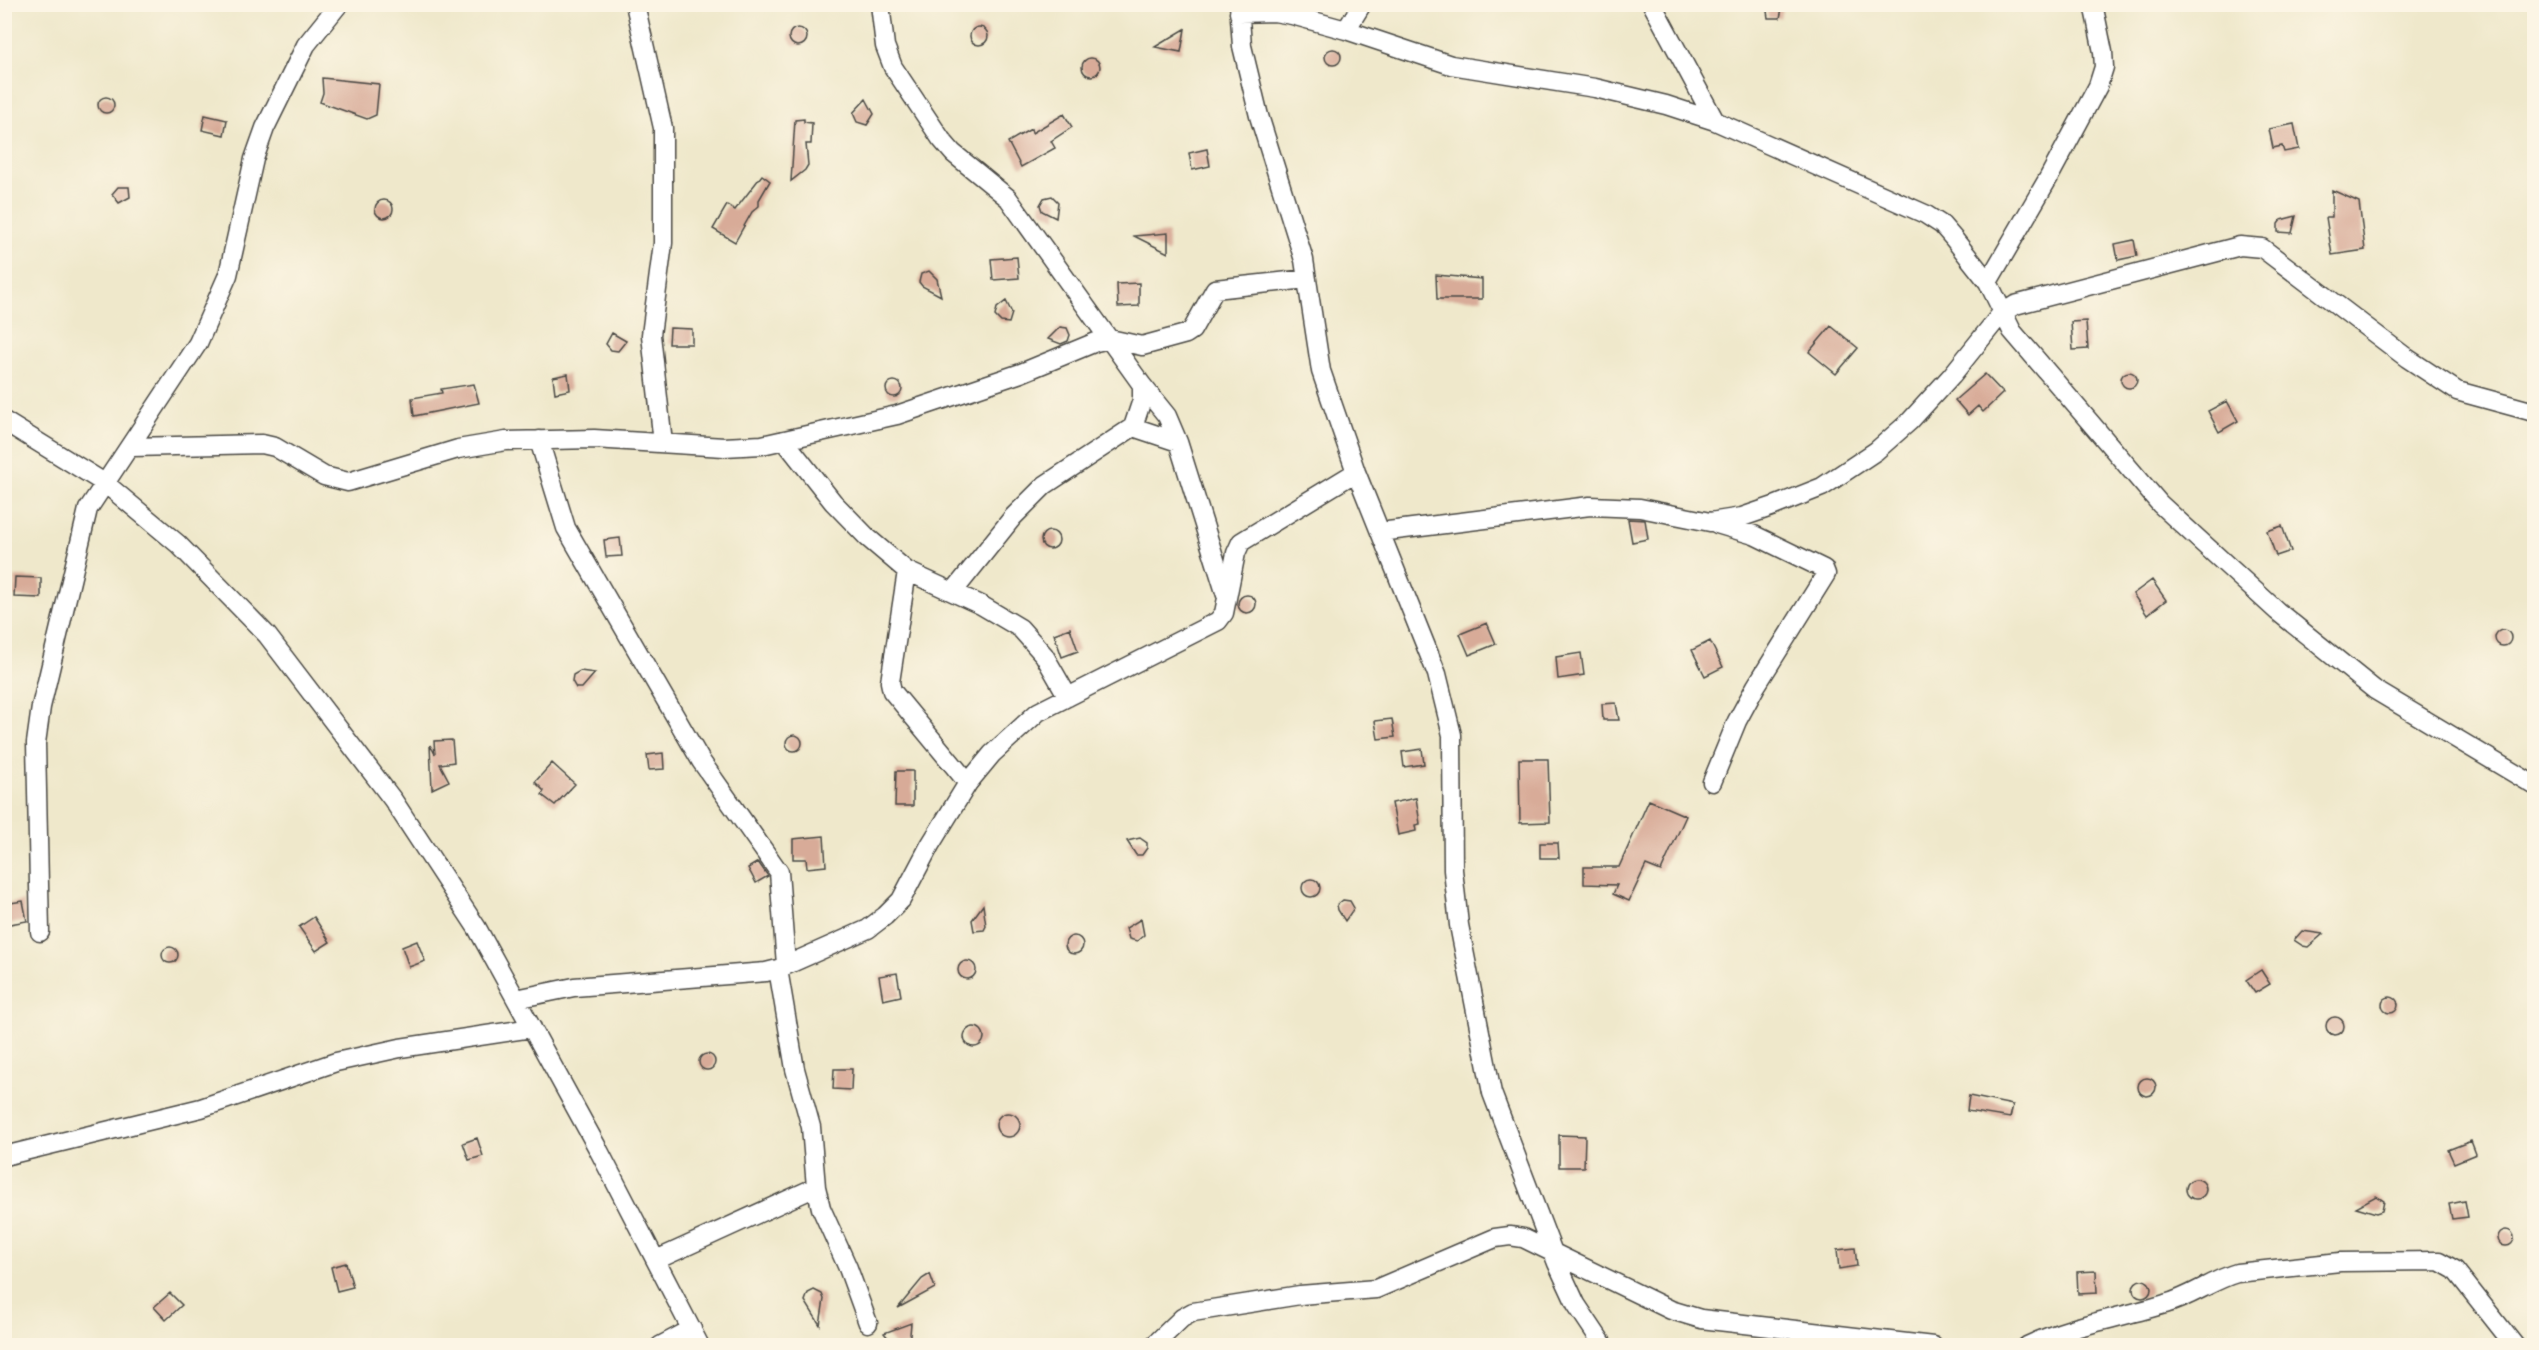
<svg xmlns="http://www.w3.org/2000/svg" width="2539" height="1350" viewBox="0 0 2539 1350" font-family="Alegreya,serif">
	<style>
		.building { fill: #d8ab98 }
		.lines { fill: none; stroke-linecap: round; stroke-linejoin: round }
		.street-casing { stroke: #484743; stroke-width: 21 }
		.street { stroke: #fff; stroke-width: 18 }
	</style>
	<rect width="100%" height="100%" fill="#fcf5e5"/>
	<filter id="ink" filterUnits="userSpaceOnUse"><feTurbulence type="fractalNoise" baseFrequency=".0167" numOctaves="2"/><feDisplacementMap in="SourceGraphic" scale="12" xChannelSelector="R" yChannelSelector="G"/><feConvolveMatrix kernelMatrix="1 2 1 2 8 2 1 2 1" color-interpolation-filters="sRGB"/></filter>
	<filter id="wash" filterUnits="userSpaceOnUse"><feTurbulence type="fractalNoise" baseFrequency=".008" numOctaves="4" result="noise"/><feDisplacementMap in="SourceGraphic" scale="24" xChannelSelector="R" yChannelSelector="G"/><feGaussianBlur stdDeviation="1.35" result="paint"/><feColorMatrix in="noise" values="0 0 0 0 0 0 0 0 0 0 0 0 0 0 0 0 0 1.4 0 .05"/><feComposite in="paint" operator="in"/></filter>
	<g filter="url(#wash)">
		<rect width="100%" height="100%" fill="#efe8cb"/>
		<g id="blocks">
			<path class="building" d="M 1766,4 L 1783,4 L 1780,18 L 1768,18 Z
				M970 36a9 9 0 1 1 18 0a9 9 0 1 1-18 0Z
				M789 37a9 9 0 1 1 18 0a9 9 0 1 1-18 0Z
				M 1185,29 L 1181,52 L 1155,47 Z
				M1325 57a8 8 0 1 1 16 0a8 8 0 1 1-16 0Z
				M1082 67a9 9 0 1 1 18 0a9 9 0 1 1-18 0Z
				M 322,78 L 379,84 L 376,115 L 367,119 L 320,102 L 323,93 Z
				M98 105a8 8 0 1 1 16 0a8 8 0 1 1-16 0Z
				M 866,99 L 874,114 L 867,125 L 857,122 L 853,113 Z
				M 1064,114 L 1072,127 L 1051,141 L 1055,148 L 1021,167 L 1008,142 L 1031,129 L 1032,133 Z
				M 205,115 L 227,120 L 224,135 L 202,130 Z
				M 804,119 L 804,122 L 812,123 L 811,144 L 806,144 L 808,165 L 805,170 L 791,181 L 795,120 Z
				M 2294,124 L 2299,149 L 2284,152 L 2282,146 L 2273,148 L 2269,129 Z
				M 1207,149 L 1210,166 L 1192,170 L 1189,153 Z
				M 762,175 L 770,181 L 759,200 L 759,206 L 752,212 L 735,242 L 713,229 L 727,205 L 735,210 Z
				M 118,187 L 129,187 L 130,197 L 119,203 L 112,194 Z
				M 2332,190 L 2359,202 L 2365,250 L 2332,255 L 2326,217 L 2332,217 Z
				M 1052,196 L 1058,202 L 1056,218 L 1042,211 L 1040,205 L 1044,198 Z
				M375 209a9 9 0 1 1 18 0a9 9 0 1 1-18 0Z
				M 2296,216 L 2292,233 L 2278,232 L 2278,224 L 2281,220 Z
				M 1168,233 L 1168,253 L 1134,236 Z
				M 2134,240 L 2137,256 L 2118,260 L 2115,244 Z
				M 1017,257 L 1019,278 L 993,280 L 991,259 Z
				M 929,271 L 937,279 L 941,296 L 922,286 L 919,282 L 921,274 Z
				M 1436,275 L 1482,279 L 1482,299 L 1437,299 Z
				M 1139,283 L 1139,306 L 1118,307 L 1117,284 Z
				M 1006,301 L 1012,313 L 1009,323 L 1001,322 L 995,316 L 997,308 Z
				M 2086,321 L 2088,349 L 2073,350 L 2071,322 Z
				M 1831,326 L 1858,348 L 1836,374 L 1809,352 Z
				M 1060,327 L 1067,328 L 1070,335 L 1068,341 L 1061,344 L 1048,339 Z
				M 670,328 L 692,329 L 692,344 L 669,344 Z
				M 612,333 L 626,341 L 618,351 L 611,350 L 606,344 Z
				M2121 380a8 8 0 1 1 16 0a8 8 0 1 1-16 0Z
				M 568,374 L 570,390 L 555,393 L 553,377 Z
				M 1985,374 L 2003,393 L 1983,412 L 1978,406 L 1968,415 L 1955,400 Z
				M886 389a8 8 0 1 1 16 0a8 8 0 1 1-16 0Z
				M 474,384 L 479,403 L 414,416 L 412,398 L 442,393 L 441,389 Z
				M 2227,401 L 2238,421 L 2219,432 L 2208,411 Z
				M 1628,519 L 1645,520 L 1648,539 L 1632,542 Z
				M 2282,526 L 2291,551 L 2276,556 L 2267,531 Z
				M1041 540a9 9 0 1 1 18 0a9 9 0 1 1-18 0Z
				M 620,538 L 622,556 L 606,557 L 604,540 Z
				M 15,577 L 41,578 L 41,598 L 14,597 Z
				M 2152,580 L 2166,600 L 2147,615 L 2133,594 Z
				M1238 604a9 9 0 1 1 18 0a9 9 0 1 1-18 0Z
				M 1487,623 L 1496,644 L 1469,655 L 1460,634 Z
				M 1070,628 L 1078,651 L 1062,657 L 1054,634 Z
				M2495 638a8 8 0 1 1 16 0a8 8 0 1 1-16 0Z
				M 1710,641 L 1723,667 L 1705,676 L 1692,650 Z
				M 1581,653 L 1584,675 L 1558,679 L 1556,657 Z
				M 580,671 L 595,673 L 582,688 L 576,688 L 572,681 L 573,675 Z
				M 1616,703 L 1619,720 L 1603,720 L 1602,704 Z
				M 1392,719 L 1395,737 L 1378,739 L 1375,721 Z
				M786 743a8 8 0 1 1 16 0a8 8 0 1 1-16 0Z
				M 452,740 L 454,762 L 440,764 L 449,781 L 432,789 L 430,745 L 435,754 L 434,741 Z
				M 1422,749 L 1424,764 L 1404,767 L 1402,752 Z
				M 663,753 L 664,769 L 649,770 L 647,755 Z
				M 1519,759 L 1548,759 L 1550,822 L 1520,823 Z
				M 552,763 L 575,784 L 555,805 L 542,795 L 544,791 L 535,782 Z
				M 896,771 L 913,771 L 913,806 L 895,806 Z
				M 1416,798 L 1420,824 L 1415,825 L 1416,831 L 1398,835 L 1392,803 Z
				M 1649,800 L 1686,816 L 1661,871 L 1646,865 L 1629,901 L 1613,894 L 1617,885 L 1584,884 L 1584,867 L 1619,867 Z
				M 824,836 L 826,866 L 807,868 L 806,859 L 793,859 L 793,839 Z
				M 1140,838 L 1147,843 L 1147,848 L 1142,855 L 1136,855 L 1127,841 Z
				M 1540,843 L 1558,843 L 1559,858 L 1540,858 Z
				M 758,862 L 768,876 L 756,883 L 748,868 Z
				M1302 888a9 9 0 1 1 18 0a9 9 0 1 1-18 0Z
				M 1343,900 L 1350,901 L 1354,908 L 1345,921 L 1338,910 L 1337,905 Z
				M 23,901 L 27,921 L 4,925 L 4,904 Z
				M 983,905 L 986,926 L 984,930 L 974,931 L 972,920 Z
				M 314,917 L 330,942 L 316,951 L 299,927 Z
				M 1141,919 L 1144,935 L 1137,941 L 1129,939 L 1126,928 Z
				M 2302,931 L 2323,934 L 2308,947 L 2303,946 L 2294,940 Z
				M1065 945a9 9 0 1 1 18 0a9 9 0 1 1-18 0Z
				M 417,941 L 425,961 L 409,967 L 402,947 Z
				M162 955a8 8 0 1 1 16 0a8 8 0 1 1-16 0Z
				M958 970a9 9 0 1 1 18 0a9 9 0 1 1-18 0Z
				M 2261,970 L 2270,984 L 2255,993 L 2246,980 Z
				M 897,973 L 901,996 L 883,1000 L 879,976 Z
				M2382 1005a8 8 0 1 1 16 0a8 8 0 1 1-16 0Z
				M2326 1026a9 9 0 1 1 18 0a9 9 0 1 1-18 0Z
				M964 1037a10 10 0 1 1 20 0a10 10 0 1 1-20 0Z
				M699 1062a8 8 0 1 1 16 0a8 8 0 1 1-16 0Z
				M 834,1069 L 852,1069 L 851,1090 L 833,1089 Z
				M2138 1087a9 9 0 1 1 18 0a9 9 0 1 1-18 0Z
				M 1969,1096 L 2013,1105 L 2010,1118 L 1967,1111 Z
				M996 1125a12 12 0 1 1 24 0a12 12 0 1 1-24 0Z
				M 1559,1135 L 1585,1136 L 1584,1167 L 1559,1167 Z
				M 477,1138 L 483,1156 L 469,1160 L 463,1143 Z
				M 2471,1141 L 2476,1154 L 2454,1163 L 2448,1150 Z
				M2186 1189a10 10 0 1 1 20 0a10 10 0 1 1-20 0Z
				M 2376,1196 L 2384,1201 L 2382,1211 L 2376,1213 L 2356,1207 Z
				M 2465,1201 L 2468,1217 L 2452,1219 L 2449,1204 Z
				M2498 1238a8 8 0 1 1 16 0a8 8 0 1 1-16 0Z
				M 1855,1248 L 1857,1266 L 1839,1269 L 1837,1250 Z
				M 346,1263 L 353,1287 L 337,1291 L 331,1267 Z
				M 2096,1271 L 2097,1293 L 2078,1294 L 2077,1272 Z
				M 930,1274 L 935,1288 L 898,1308 L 922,1279 Z
				M2133 1289a9 9 0 1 1 18 0a9 9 0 1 1-18 0Z
				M 814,1290 L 822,1294 L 824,1299 L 820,1325 L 805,1301 L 808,1293 Z
				M 170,1293 L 182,1305 L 166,1320 L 154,1307 Z
				M 911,1323 L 909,1346 L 895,1346 L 884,1333 Z"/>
		</g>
	</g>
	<g filter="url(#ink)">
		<use href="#blocks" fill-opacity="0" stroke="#484743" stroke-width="1.5"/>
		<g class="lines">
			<defs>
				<path id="street" d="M 635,4 L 663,128 L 663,243 L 651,335 L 663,443
					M 880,4 L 885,46 L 893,67 L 941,139 L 953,153 L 1008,198 L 1142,385 L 1142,400 L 1133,427 L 1045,485 L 1013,517 L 953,592
					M 1239,4 L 1242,46 L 1259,116 L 1304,260 L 1321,371 L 1356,472 L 1437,674 L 1452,735 L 1453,870 L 1459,925 L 1492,1093 L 1557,1263 L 1576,1304 L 1604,1346
					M 1652,4 L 1715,121
					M 1239,13 L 1274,12 L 1292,15 L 1346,30 L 1451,65 L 1595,88 L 1666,105 L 1715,121 L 1925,214 L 1942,225 L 1954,239 L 1988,282 L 2012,331 L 2160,504 L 2277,611 L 2375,690 L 2534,785
					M 1346,30 L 1362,4
					M 1988,282 L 2049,177 L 2098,86 L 2104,67 L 2103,52 L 2093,4
					M 1142,385 L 1167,416 L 1178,442 L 1226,595
					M 4,421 L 106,484 L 178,544 L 267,635 L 393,800 L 477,928 L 597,1147 L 700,1346
					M 1133,427 L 1178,442
					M 539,440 L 566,528 L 701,761 L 779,872 L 786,965
					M 784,440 L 833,502 L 868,538 L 907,571 L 981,605 L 1020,628 L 1044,655 L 1068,697
					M 132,447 L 262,444 L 275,447 L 324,476 L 348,482 L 458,449 L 506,441 L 594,439 L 724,447 L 762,445 L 897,415 L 1021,373 L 1096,342 L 1110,339 L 1142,346 L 1186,334 L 1192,330 L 1215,289 L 1307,279
					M 1380,532 L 1590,506 L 1640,508 L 1710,522 L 1742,517 L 1774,506 L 1822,487 L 1876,451 L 1910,421 L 1952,375 L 2001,314 L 2015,305 L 2240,246 L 2262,248 L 2407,358 L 2457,391 L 2534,412
					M 907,571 L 890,682 L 892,691 L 968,783
					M 1712,782 L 1737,721 L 1756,686 L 1826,574 L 1824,569 L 1754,535 L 1717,524
					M 40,932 L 36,743 L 41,707 L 88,509 L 198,343 L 228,275 L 254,159 L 265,128 L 306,45 L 339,4
					M 778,969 L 795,1069 L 811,1127 L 816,1187 L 821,1208 L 848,1268 L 868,1323
					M 516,999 L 574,987 L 766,972 L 778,969 L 868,929 L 885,916 L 901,900 L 930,845 L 968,783 L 992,754 L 1038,712 L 1218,621 L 1224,613 L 1236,553 L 1241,542 L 1356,472
					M 4,1156 L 201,1108 L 336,1062 L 400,1048 L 532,1028
					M 656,1260 L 816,1187
					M 660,1346 L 692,1329
					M 1153,1346 L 1182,1318 L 1193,1312 L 1300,1295 L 1376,1289 L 1495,1238 L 1510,1236 L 1523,1238 L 1671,1310 L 1701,1319 L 1933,1346
					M 2027,1346 C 2071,1325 2119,1318 2165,1304 C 2191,1297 2212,1280 2237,1273 L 2340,1262 L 2439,1261 L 2455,1270 L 2515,1346"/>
			</defs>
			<use href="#street" class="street-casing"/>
			<use href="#street" class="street"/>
		</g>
	</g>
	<rect width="2539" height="1350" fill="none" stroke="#fcf5e5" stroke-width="24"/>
</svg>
